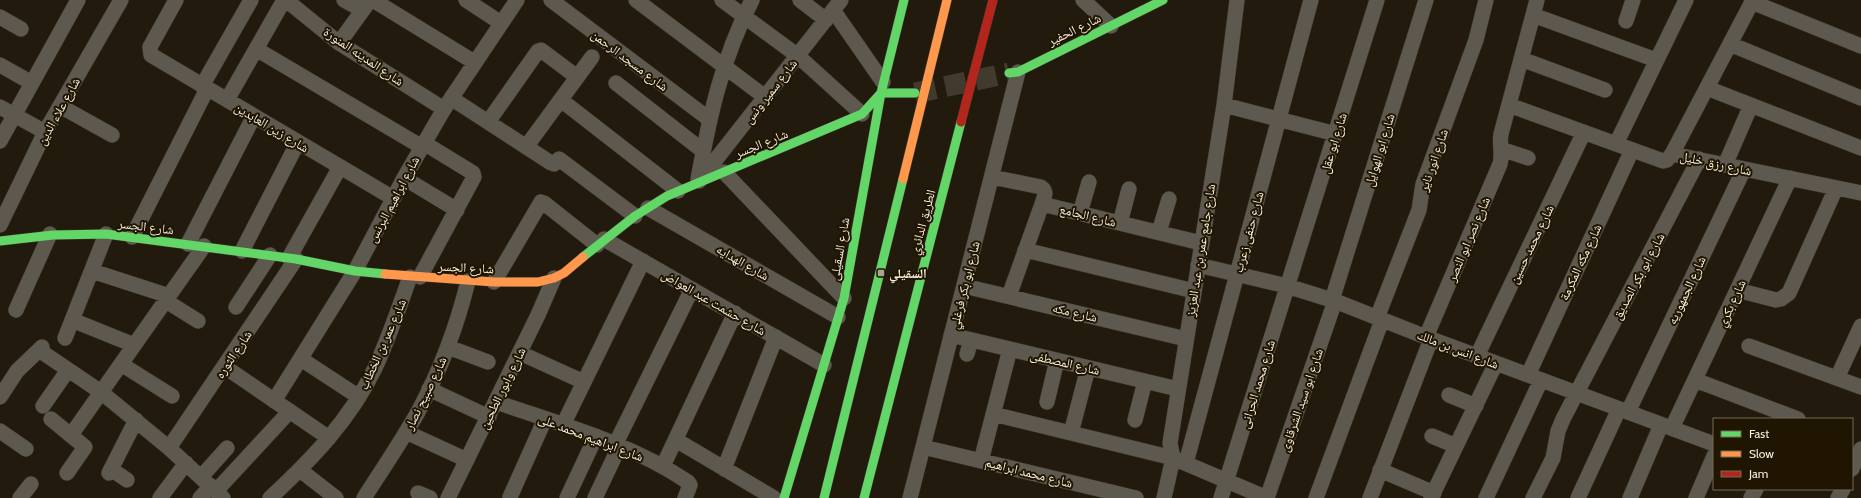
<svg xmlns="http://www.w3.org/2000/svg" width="1861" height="498" viewBox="0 0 1861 498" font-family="Cabin,'Noto Naskh Arabic',sans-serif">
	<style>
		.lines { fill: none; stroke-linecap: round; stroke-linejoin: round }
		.secondary-tunnel { stroke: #423a2c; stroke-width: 21; stroke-dasharray: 21 10; stroke-linecap: butt }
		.street-casing { stroke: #3a342b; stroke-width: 16 }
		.fast-casing { stroke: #3a342b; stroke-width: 10 }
		.slow-casing { stroke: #3a342b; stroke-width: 10 }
		.jam-casing { stroke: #3a342b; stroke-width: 10 }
		.street { stroke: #5e594e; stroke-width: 15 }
		.fast { stroke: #63d668; stroke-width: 9 }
		.slow { stroke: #ff974d; stroke-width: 9 }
		.jam { stroke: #b3261e; stroke-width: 9 }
		.poi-dot { fill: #aba394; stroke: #201500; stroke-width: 1.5 }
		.labels { text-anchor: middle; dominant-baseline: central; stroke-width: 4; stroke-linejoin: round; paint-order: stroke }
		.street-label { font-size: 13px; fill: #f5edde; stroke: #201500 }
		.poi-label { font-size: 13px; font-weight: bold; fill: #f5edde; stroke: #201500; text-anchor: start }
	</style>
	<rect width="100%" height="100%" fill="#221a0c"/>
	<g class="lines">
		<path class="secondary-tunnel" d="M 915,93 L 1009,73"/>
		<defs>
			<path id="street" d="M 176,0 L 150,47 L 151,55 L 393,198
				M 286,0 L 339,43 L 444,109
				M 344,0 L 362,10
				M 373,0 L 474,62
				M 466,0 L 501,23
				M 551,0 L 709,119
				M 636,0 L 765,97
				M 722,0 L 798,56 L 862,114
				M 800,0 L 826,20
				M 1083,0 L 1111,26
				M 1752,2 L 1861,46
				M 833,10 L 883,82
				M 1533,15 L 1656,60
				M 0,17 L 21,29
				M 1626,21 L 1633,0
				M 339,43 L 370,0
				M 1730,44 L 1861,98
				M 256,49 L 422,147
				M 1521,59 L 1605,90
				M 0,65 L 32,83
				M 616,83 L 703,151
				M 202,86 L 251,0
				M 1707,88 L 1861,148
				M 451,98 L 551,163 L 554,164 L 559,159 L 635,216
				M 227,100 L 284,0
				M 561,100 L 678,191
				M 1224,105 L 1336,134
				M 1509,105 L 1663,161 L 1667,160 L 1672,154 L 1753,0
				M 60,106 L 112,135
				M 0,107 L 45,132
				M 488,122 L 538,51 L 541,50 L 577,77
				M 0,141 L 78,0
				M 1616,144 L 1686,0
				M 526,147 L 592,57
				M 1501,149 L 1528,158
				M 1672,154 L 1861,193
				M 1725,165 L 1751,105
				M 724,172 L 844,298
				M 992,177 L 1041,187 C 1048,192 1044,197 1042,204 L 1201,243
				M 404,178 L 457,210
				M 698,179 C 710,114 722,59 752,0
				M 699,181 L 841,0
				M 648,208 L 838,317
				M 1080,213 L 1089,182
				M 1120,223 L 1129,189
				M 0,225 L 45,132 L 121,0
				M 1159,232 L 1169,199
				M 132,237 L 207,89
				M 604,239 L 824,365
				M 188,244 L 254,116
				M 1025,250 L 1194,291
				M 242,251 L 298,142
				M 289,258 L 340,167
				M 1198,265 L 1287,286 L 1335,301 L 1431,339 L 1714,444
				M 92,271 L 169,296
				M 420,277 L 474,177 L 473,173 L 424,143
				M 494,282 L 541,202 L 544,203 L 597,245
				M 964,286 L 1186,339
				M 1737,290 L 1776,300 L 1781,299 L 1789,293 L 1836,188
				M 1009,296 L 1042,204
				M 1332,300 L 1426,0
				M 166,301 L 198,321
				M 236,307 L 270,255
				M 16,310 L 50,234
				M 1377,318 L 1419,210 L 1423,184 L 1476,40 L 1486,0
				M 72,320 L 134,345
				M 951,335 L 1178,389
				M 1426,337 L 1500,164 C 1503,154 1499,145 1501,134 L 1537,0
				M 65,338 L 106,234
				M 1749,346 L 1861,387
				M 448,347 L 488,362
				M 39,350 L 101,392 L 169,448 L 223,498
				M 520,353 L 584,382
				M 967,354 L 971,340
				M 1477,356 L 1584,132
				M 301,359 L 359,397
				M 121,364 L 172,396
				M 225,367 L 329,438
				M 1528,375 L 1632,150
				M 1837,378 L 1861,326
				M 1695,380 L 1798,419
				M 429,389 L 489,417
				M 1449,395 L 1476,406
				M 0,397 L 17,371 L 42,347
				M 274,401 L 355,271 L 404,178 L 444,109 L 517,0
				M 496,402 C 562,425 630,443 688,482 L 690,485 L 685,498
				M 1047,402 L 1057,360
				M 43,406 L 68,370
				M 1628,412 L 1744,169
				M 993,414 L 1173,458 L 1267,498
				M 51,419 L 85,447 L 67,473
				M 1135,420 L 1145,381
				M 563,425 L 643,261
				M 1672,428 L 1790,178
				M 0,431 L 26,449
				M 406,432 L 467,460
				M 1071,433 L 1088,368
				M 71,435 L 204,246
				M 1432,436 L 1456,446
				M 676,440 L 774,498
				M 616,443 L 692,289
				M 923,447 L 1136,498
				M 169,448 L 296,259
				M 981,461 L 1010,349
				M 1186,463 L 1311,0
				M 663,466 L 735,313
				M 111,469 L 127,480
				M 724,469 L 776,337
				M 1852,469 L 1861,449
				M 300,470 L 336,498
				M 1380,470 L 1434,493
				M 109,473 L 136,420
				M 201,477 L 227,448
				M 216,491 L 290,411
				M 418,493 L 430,498
				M 510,497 L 545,419
				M 20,498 L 31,484
				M 160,498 L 186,463
				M 200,498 L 211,486
				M 270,498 C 311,460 350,420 375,368 C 389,338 399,307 410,277
				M 364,498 C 382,470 401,442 418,412 C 440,371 457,326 468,281
				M 448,498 L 538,315 L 554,278
				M 567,498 L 596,436
				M 595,498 L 620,445
				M 910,498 L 1018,72
				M 1164,498 L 1173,458 L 1170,443 L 1224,105 L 1237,0
				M 1221,498 L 1377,0
				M 1267,498 L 1335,301
				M 1316,498 L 1382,320
				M 1370,498 L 1431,339
				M 1431,498 L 1496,363
				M 1486,498 L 1541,380
				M 1533,498 L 1553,458 L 1558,431 L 1563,419 L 1699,159
				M 1578,498 L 1619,409
				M 1630,498 L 1661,425
				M 1696,498 L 1714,456
				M 1751,498 L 1756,489
				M 1838,498 L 1843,489"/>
			<path id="fast" d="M 1009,73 L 1018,72 L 1163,0
				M 0,241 L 53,235 L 106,234 L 296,259 L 355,271 L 385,274
				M 583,257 L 635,216 L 667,196 L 862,114 L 881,93 L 915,93
				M 784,498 L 844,298 L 881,93 L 904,0
				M 824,498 L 903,179
				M 864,498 L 961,122"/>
			<path id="slow" d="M 903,179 L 947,0
				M 385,274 L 494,282 L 538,282 L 554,278 L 564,273 L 583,257"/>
			<path id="jam" d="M 961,122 L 993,0"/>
		</defs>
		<use href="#street" class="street-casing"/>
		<use href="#fast" class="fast-casing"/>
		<use href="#slow" class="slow-casing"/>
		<use href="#jam" class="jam-casing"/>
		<use href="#street" class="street"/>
		<use href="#fast" class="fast"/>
		<use href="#slow" class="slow"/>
		<use href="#jam" class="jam"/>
	</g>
	<rect class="poi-dot" x="877" y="269" width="8" height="8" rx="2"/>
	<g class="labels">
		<g class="street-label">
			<text transform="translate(1074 29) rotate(-26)">شارع الحفير</text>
			<text transform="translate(364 56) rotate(34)">شارع المدينه المنورة</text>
			<text transform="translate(630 60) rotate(37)">شارع مسجد الرحمن</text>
			<text transform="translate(770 91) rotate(-52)">شارع سمير ونس</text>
			<text transform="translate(58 111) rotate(-61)">شارع علاء الدين</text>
			<text transform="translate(272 127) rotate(31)">شارع زين العابدين</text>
			<text transform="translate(761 143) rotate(-22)">شارع الجسر</text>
			<text transform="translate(1333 143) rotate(-73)">شارع ابو عقل</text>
			<text transform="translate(1379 150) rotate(-73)">شارع ابو الهوايل</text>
			<text transform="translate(1433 160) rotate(-71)">شارع انور ناير</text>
			<text transform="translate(1716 163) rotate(12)">شارع رزق خليل</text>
			<text transform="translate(393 199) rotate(-62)">شارع ابراهيم البرنس</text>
			<text transform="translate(1088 215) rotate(14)">شارع الجامع</text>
			<text transform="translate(922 222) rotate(-75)">الطريق الدائري</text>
			<text transform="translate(146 226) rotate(7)">شارع الجسر</text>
			<text transform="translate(1248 232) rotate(-75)">شارع حنفى زعرب</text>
			<text transform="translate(1468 239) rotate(-67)">شارع نصر ابو النصر</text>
			<text transform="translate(1531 244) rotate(-64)">شارع محمد حسين</text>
			<text transform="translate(839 249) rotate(-80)">شارع السقيلى</text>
			<text transform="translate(1200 250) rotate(-81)">شارع جامع عمر بن عبد العزيز</text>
			<text transform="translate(743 262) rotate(30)">شارع الهدايه</text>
			<text transform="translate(1580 262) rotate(-65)">شارع مكه المكرمة</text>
			<text transform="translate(466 267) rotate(3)">شارع الجسر</text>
			<text transform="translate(1638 276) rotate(-62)">شارع ابو بكر الصديق</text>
			<text transform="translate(964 285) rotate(-76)">شارع ابو بكر فرغلي</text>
			<text transform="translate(1686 290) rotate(-65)">شارع الجمهوريه</text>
			<text transform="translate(714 302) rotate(30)">شارع حشمت عبد العواض</text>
			<text transform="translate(1731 303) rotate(-65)">شارع بكري</text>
			<text transform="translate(1075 312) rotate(13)">شارع مكه</text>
			<text transform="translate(382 344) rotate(-66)">شارع عمر بن الخطاب</text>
			<text transform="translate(1458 349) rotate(21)">شارع انس بن مالك</text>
			<text transform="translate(233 354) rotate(-56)">شارع الثوره</text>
			<text transform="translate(1065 362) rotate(13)">شارع المصطفى</text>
			<text transform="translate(1257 384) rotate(-73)">شارع محمد الحرانى</text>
			<text transform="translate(502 388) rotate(-64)">شارع وابور الطحين</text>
			<text transform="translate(425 393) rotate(-64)">شارع صبيح نصار</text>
			<text transform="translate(1301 400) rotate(-71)">شارع ابو سيد الشرقاوى</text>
			<text transform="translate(591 437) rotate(21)">شارع ابراهيم محمد على</text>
			<text transform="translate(1029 472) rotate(14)">شارع محمد ابراهيم</text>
		</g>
		<g class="poi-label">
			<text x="889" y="273">السقيلي</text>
		</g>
	</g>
	<rect x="1713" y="418" width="140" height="72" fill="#201500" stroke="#756b59"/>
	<rect x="1721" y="431" width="20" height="6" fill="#63d668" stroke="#756b59"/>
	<text x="1749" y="438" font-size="12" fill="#f5edde">Fast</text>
	<rect x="1721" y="451" width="20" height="6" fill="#ff974d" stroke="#756b59"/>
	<text x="1749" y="458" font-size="12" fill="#f5edde">Slow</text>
	<rect x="1721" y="471" width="20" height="6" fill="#b3261e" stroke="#756b59"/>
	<text x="1749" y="478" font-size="12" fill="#f5edde">Jam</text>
</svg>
